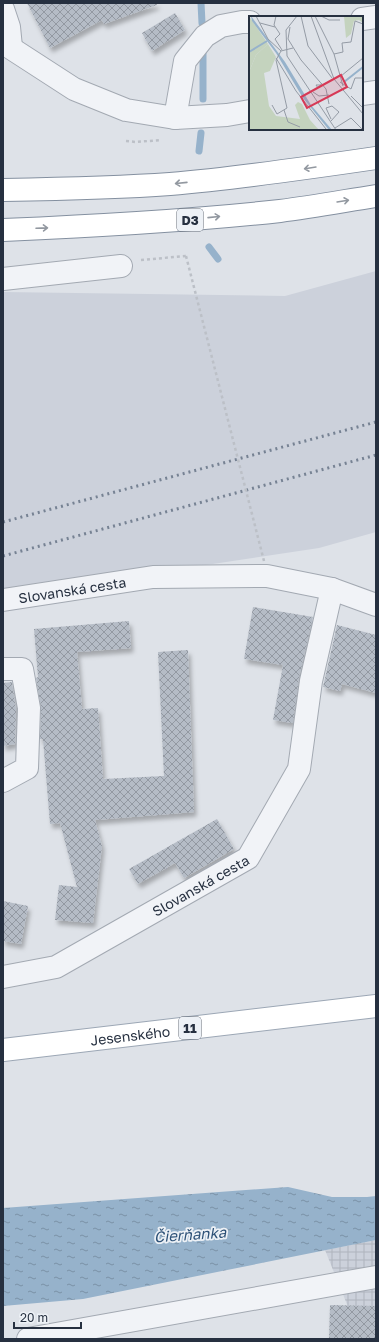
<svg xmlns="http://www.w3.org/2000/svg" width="379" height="1342" viewBox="0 0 379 1342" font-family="'Golos Text',sans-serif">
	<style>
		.built { fill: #ccd1db }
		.industrial { fill: url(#industrial-grid) }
		.water { fill: url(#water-ripples) }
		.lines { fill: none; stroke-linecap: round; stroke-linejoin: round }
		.stream { stroke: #96b2cb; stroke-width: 7 }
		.building { fill: url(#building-cross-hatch); filter: url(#shadow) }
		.minor-casing { stroke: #a3a9b2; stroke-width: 24 }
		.major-casing { stroke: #9ca7b5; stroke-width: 24 }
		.highway-casing { stroke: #8490a0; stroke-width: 24 }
		.path { stroke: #bcc0c7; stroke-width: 2.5; stroke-dasharray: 3 3; stroke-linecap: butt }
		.minor { stroke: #f1f3f7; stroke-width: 22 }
		.major { stroke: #fff; stroke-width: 22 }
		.highway { stroke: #fff; stroke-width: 22 }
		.rail { stroke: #768293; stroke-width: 3; stroke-dasharray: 2 4; stroke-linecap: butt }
		.path-bridge { stroke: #bcc0c7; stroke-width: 2.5; stroke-dasharray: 3 3; stroke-linecap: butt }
		.oneway { stroke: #9298a0 }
		.labels { text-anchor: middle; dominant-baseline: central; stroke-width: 3.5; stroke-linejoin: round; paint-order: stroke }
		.shield { fill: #edf1f6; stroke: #626a77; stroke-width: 1 }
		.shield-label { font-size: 13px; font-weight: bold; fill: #263040 }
		.street-label { font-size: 14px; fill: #263040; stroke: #edf1f6 }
		.water-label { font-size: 15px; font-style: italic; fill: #2d5177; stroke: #edf1f6 }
		.inset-river { fill: none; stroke: #96b2cb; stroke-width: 2 }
		.inset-road { fill: none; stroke: #949ba5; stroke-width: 1 }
		.view { fill: #d73956; fill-opacity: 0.15; stroke: #d73956; stroke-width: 2 }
		.inset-edge { fill: none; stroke: #263040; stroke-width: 2 }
	</style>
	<defs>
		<pattern id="industrial-grid" width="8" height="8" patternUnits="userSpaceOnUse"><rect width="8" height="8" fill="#ccd1db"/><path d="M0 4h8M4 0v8" fill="none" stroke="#afb4bd"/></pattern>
		<pattern id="water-ripples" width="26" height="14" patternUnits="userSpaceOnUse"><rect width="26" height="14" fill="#96b2cb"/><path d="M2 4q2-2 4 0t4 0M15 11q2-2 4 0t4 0" fill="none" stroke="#7a91a6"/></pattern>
		<pattern id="building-cross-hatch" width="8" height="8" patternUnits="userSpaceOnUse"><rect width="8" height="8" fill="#b5bcc6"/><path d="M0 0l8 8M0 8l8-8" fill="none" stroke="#9399a2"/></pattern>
		<filter id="shadow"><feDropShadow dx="2.5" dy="4.5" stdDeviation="2" flood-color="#0004"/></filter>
	</defs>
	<rect width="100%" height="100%" fill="#dee2e8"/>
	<path class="built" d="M 376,271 L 376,532 L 319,548 L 39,590 L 3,597 L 3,292 L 285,296 Z"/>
	<path class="industrial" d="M 376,1240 L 376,1339 L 361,1339 L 325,1250 Z"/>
	<path class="water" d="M 288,1187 L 332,1197 L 367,1197 L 376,1196 L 376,1240 L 83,1299 L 3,1306 L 3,1208 Z"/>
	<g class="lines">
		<path class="stream" d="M 201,3 L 202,23
			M 203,99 L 203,50 L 205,49
			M 199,151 L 201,133
			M 209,247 L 218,259"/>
	</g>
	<path class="building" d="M 27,3 L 156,3 L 157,5 L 104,24 L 102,20 L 50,48 Z
		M 175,13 L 185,30 L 152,51 L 142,33 Z
		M 253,607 L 313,617 L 299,678 L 293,723 L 273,720 L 283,665 L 244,659 Z
		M 129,621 L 131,648 L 77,652 L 82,709 L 98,708 L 103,779 L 164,776 L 158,652 L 188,650 L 194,812 L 95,820 L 102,846 L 93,923 L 55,920 L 59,885 L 77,887 L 60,823 L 50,824 L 43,739 L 40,739 L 41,708 L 36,678 L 38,677 L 34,629 Z
		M 337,625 L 376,635 L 376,693 L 342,684 L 340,691 L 323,687 Z
		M 12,682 L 16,709 L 15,744 L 3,746 L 3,683 Z
		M 217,819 L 234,849 L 184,878 L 175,863 L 138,884 L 129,869 Z
		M 3,901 L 28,906 L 21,944 L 3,941 Z
		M 330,1305 L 376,1306 L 376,1339 L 329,1339 Z"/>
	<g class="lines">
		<defs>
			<g id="minor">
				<path d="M 3,9 L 9,27 L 11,47"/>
				<path d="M 362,19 L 376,17"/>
				<path d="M 3,43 L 74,89 L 126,110 L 175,118 L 227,115 L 250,111"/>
				<path d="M 362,94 L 376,92"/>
				<path d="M 175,118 L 185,61 L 205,36 L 221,26 L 242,22 L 250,22"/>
				<path d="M 3,279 L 121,266"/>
				<path id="s1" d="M 3,600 L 153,577 L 267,576 L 332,589 L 376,605"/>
				<path d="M 3,669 L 22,669 L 29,708 L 27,768 L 3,781"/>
				<path id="s2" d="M 3,977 L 56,967 L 248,858 L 299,769 L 311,681 L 332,589"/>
				<path d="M 28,1339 L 376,1277"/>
			</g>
			<g id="major">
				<path id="s3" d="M 3,1050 L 376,1006"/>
			</g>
			<path id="highway" d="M 3,190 C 59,189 115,188 170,184 C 239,178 308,168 376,158
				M 3,230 C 95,226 188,221 280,211 C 312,207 344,201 376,196"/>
		</defs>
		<use href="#minor" class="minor-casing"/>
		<use href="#major" class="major-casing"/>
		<use href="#highway" class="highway-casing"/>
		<path class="path" d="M 126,141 L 136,142 L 161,140
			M 141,260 L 186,256"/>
		<use href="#minor" class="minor"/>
		<use href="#major" class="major"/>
		<use href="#highway" class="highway"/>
		<path class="rail" d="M 3,522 L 376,422
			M 3,556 L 376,455"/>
		<path class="path-bridge" d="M 186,256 L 264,561"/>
	</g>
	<defs><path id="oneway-shaft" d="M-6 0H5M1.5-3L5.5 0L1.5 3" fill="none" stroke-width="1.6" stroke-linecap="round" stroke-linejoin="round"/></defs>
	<g class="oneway">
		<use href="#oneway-shaft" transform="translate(310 168) rotate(171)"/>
		<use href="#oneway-shaft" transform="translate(181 183) rotate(174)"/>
		<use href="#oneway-shaft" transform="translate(343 201) rotate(-9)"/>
		<use href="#oneway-shaft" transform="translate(214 217) rotate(-6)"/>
		<use href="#oneway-shaft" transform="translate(42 228) rotate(-2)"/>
	</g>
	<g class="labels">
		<g class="shield">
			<rect x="177" y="209" width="26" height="22" rx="3"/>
			<rect x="179" y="1017" width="22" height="22" rx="3"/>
		</g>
		<g class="shield-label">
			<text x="190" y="220">D3</text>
			<text x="190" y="1028">11</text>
		</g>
		<g class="street-label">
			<text stroke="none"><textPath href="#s1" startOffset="70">Slovanská cesta</textPath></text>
			<text stroke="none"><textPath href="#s2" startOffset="220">Slovanská cesta</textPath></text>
			<text stroke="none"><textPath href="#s3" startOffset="128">Jesenského</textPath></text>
		</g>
		<g class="water-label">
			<text transform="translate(190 1234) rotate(-4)">Čierňanka</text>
		</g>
	</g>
	<g transform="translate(249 16)">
		<rect width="114" height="114" fill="#dee2e8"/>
		<path d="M 95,0 L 114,0 L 114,7 L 110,4 L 105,5 L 102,18 L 97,22 ZM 19,28 L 27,41 L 21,55 L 15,57 L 20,90 L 27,100 L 51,103 L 46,89 L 49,86 L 53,88 L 61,104 L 70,114 L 0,114 L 0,56 L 7,39 Z" fill="#c4d3be"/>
		<path d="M 0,0 L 19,28 L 7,39 L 0,56 ZM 28,101 L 30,102 L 28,106 L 21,112 L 30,107 L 38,109 L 37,114 L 0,114 L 0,107 L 7,106 L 9,112 Z" fill="#c4d3be"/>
		<path d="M 2,0 L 36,46 L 62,89 L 83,114 L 80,114 L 54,82 L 27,37 L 3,5 Z" fill="#96b2cb"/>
		<path class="inset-river" d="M 0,36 L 18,25M 95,66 L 114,51"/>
		<path class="inset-road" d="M 7,0 L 19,23 L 32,35M 27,0 L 25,9 L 31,18 L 26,23 L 33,34M 48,0 L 37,14 L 38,40 L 87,114M 52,0 L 59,30 L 83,62M 62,0 L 85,63 L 114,98M 66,0 L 85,38 L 94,70M 72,0 L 80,4 L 91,4M 11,7 L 26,11M 41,11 L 39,23 L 52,44 L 77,73 L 80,88M 85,38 L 94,36 L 93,27 L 102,26 L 106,5 L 114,8M 27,42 L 47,75 L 77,113M 92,60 L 114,42M 91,66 L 102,73 L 106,62 L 114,62M 71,69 L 67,69 L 69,72 L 73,67M 64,76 L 70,80 L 80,79M 102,80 L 114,92M 23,89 L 28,98 L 38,92 L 27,44 L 32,35 L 44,32M 77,92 L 83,90 L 90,96 L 82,105M 77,92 L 82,103M 35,94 L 39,106 L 51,111M 86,112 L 102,102 L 114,114"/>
		<path class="view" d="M 92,59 L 98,71 L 58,92 L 52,81 Z"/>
		<rect width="114" height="114" class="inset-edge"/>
	</g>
	<rect width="379" height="1342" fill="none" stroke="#263040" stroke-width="8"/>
	<path d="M14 1322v6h67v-6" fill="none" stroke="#263040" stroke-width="2"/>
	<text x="20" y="1322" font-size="12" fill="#263040" stroke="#edf1f6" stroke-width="3" paint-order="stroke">20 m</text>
</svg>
